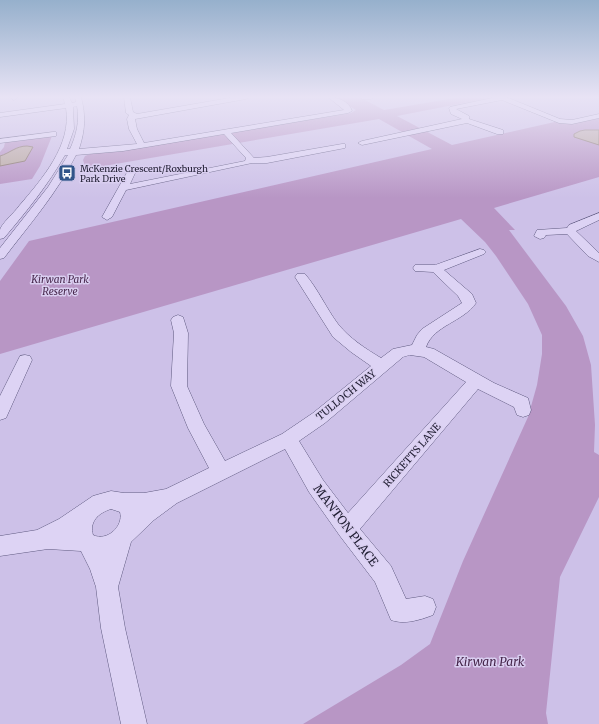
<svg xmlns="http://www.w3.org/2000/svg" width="599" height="724" viewBox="0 0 599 724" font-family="Merriweather,serif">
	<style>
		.green { fill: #b896c5 }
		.water { fill: #bbaaa3; stroke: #88756b }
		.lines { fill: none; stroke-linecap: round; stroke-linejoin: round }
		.minor-casing { stroke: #5f5a80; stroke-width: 1 }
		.minor { fill: #ddd3f4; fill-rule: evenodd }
		.labels { text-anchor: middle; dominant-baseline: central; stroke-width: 3; stroke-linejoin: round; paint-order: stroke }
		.far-poi-label { font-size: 9px; fill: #1f1d31; stroke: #dacff1; text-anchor: start }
		.park-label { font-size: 10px; font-style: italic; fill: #46264b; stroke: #dacff1 }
		.street-label { font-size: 10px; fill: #1f1d31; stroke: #dacff1 }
		.near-street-label { font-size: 12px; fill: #1f1d31; stroke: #dacff1 }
		.near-park-label { font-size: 12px; font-style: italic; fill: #46264b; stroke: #dacff1 }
	</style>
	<rect width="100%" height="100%" fill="#cdc1e8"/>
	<path class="green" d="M 335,97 L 359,97 L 384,110 L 461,97 L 494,97 L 397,116 L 452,145 L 559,121 L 566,122 L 599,116 L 599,177 L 494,208 L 515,230 L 509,230 L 566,306 L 583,336 L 591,365 L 595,425 L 594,452 L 599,455 L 599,497 L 560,577 L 546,713 L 548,724 L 303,724 L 401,665 L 430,644 L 463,561 L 528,417 L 537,385 L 542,354 L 542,335 L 528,304 L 496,256 L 485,242 L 461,219 L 0,354 L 0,281 L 29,241 L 432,149 L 379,119 L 86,169 L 83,160 L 85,156 L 93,153 L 114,152 L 351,113 L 356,110 Z
		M 52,136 L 40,166 L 32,179 L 0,184 L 0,152 L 4,147 L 5,142 Z"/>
	<path class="water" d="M 585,130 L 599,130 L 599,145 L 574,137 L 574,134 L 580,131 Z
		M 27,146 L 33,147 L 25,161 L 0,166 L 0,156 C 10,153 16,146 27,146 Z"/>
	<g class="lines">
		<defs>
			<path id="minor" d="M 10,97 L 17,97 L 17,98 L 14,100 Z
				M 63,97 L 69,97 L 72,103 L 76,102 L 75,97 L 81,97 C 86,116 85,131 79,149 L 137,144 L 129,129 L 127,119 L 129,115 L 126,113 L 124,97 L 130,97 L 133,112 L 137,114 L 235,97 L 249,97 L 246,99 L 135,119 L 137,129 L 144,143 L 344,110 L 328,97 C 337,97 349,101 352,111 L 348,113 L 231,133 L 254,158 L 267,157 L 342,144 L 345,144 L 345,148 L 267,163 L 252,163 L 126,190 L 112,217 L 107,220 L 102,217 L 130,167 L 136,167 L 137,169 L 130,184 L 245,161 L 246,158 L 224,134 L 123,151 L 76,155 C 58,192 29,225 4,258 L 0,259 L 0,248 L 48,187 L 68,155 L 65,155 C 48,185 26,212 4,238 L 0,239 C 0,237 0,233 0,230 C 1,224 15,212 19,206 C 42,179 72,145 66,108 L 0,117 L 0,113 L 65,104 ZM 77,106 C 80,121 76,136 70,149 L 67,149 L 74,129 L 73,107 Z
				M 361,97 L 374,97 L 371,99 L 362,99 Z
				M 497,97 L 506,97 L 560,119 L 572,120 L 599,114 L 599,118 L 572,124 L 559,123 L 502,100 L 456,109 L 469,116 L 469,119 L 503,130 L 503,134 L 497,134 L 467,123 L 362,145 L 358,143 L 362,141 L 462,119 L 451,114 L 449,108 L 450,107 Z
				M 53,132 L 56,132 L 56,136 L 0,143 L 0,139 Z
				M 599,213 L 599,220 L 576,231 L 599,253 L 599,262 L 588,256 L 567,234 L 546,235 L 544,238 L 540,239 L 534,236 L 537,230 L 567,228 L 569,225 Z
				M 480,249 L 484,250 L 486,252 L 484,254 L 444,270 L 472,294 L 476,303 C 463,322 434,325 426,347 L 434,349 L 494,383 L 528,398 L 531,410 L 529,415 L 523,417 L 517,415 L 514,407 L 478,389 L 360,529 L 391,566 L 406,599 L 425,596 L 433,599 L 436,607 L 433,615 C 420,620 404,625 391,620 L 375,582 L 340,536 L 309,492 L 285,449 L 177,503 L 154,520 L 131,542 L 118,587 L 125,628 L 147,724 L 121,724 L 101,628 L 96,587 L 90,569 L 81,551 L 48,549 L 0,556 L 0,536 L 37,530 L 59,519 L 93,496 L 100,494 L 111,491 L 124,493 L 144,493 L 166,489 L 209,468 L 188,428 L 171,386 L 174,333 L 171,320 L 173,317 L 178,315 L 183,317 L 188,333 L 187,386 L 204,424 L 225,461 L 282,434 L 313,413 L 371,366 L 351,352 L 333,337 L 295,277 L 297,274 L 305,274 C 318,289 326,308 338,324 C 349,338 366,349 381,358 L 393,349 L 412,345 L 417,335 L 422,329 L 462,303 L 458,296 L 433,272 L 415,271 L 413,268 L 415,265 L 435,265 ZM 410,355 L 424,357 L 466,382 L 348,513 L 323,480 L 299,441 L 325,423 L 403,357 ZM 111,509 L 120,512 C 124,526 107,542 93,535 C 89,522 98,513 111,509 Z
				M 25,355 L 30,356 L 32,360 L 6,418 L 0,420 L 0,396 L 20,356 Z"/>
		</defs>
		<use href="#minor" class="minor-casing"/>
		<use href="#minor" class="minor"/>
	</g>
	<linearGradient id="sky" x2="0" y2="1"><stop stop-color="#96b0cc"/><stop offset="0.49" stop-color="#e8e3f5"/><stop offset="1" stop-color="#e8e3f5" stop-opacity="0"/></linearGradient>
	<rect width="599" height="198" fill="url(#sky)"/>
	<defs>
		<symbol id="bus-square" viewBox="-11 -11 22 22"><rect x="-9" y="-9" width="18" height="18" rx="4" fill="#305489" stroke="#dacff1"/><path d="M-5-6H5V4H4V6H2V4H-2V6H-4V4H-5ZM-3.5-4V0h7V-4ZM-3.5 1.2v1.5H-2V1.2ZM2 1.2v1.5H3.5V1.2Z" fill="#fff"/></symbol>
	</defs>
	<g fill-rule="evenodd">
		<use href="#bus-square" x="57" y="163" width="20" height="20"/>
	</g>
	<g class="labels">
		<g class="far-poi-label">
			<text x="80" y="168">McKenzie Crescent/Roxburgh<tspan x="80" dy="10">Park Drive</tspan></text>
		</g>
		<g class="park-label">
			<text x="60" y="279">Kirwan Park<tspan x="60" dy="12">Reserve</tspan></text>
		</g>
		<g class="street-label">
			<text transform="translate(346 395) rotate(-39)">TULLOCH WAY</text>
			<text transform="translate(412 455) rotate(-49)">RICKETTS LANE</text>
		</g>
		<g class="near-street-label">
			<text transform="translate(346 525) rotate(53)">MANTON PLACE</text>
		</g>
		<g class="near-park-label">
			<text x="490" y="661">Kirwan Park</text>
		</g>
	</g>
</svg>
